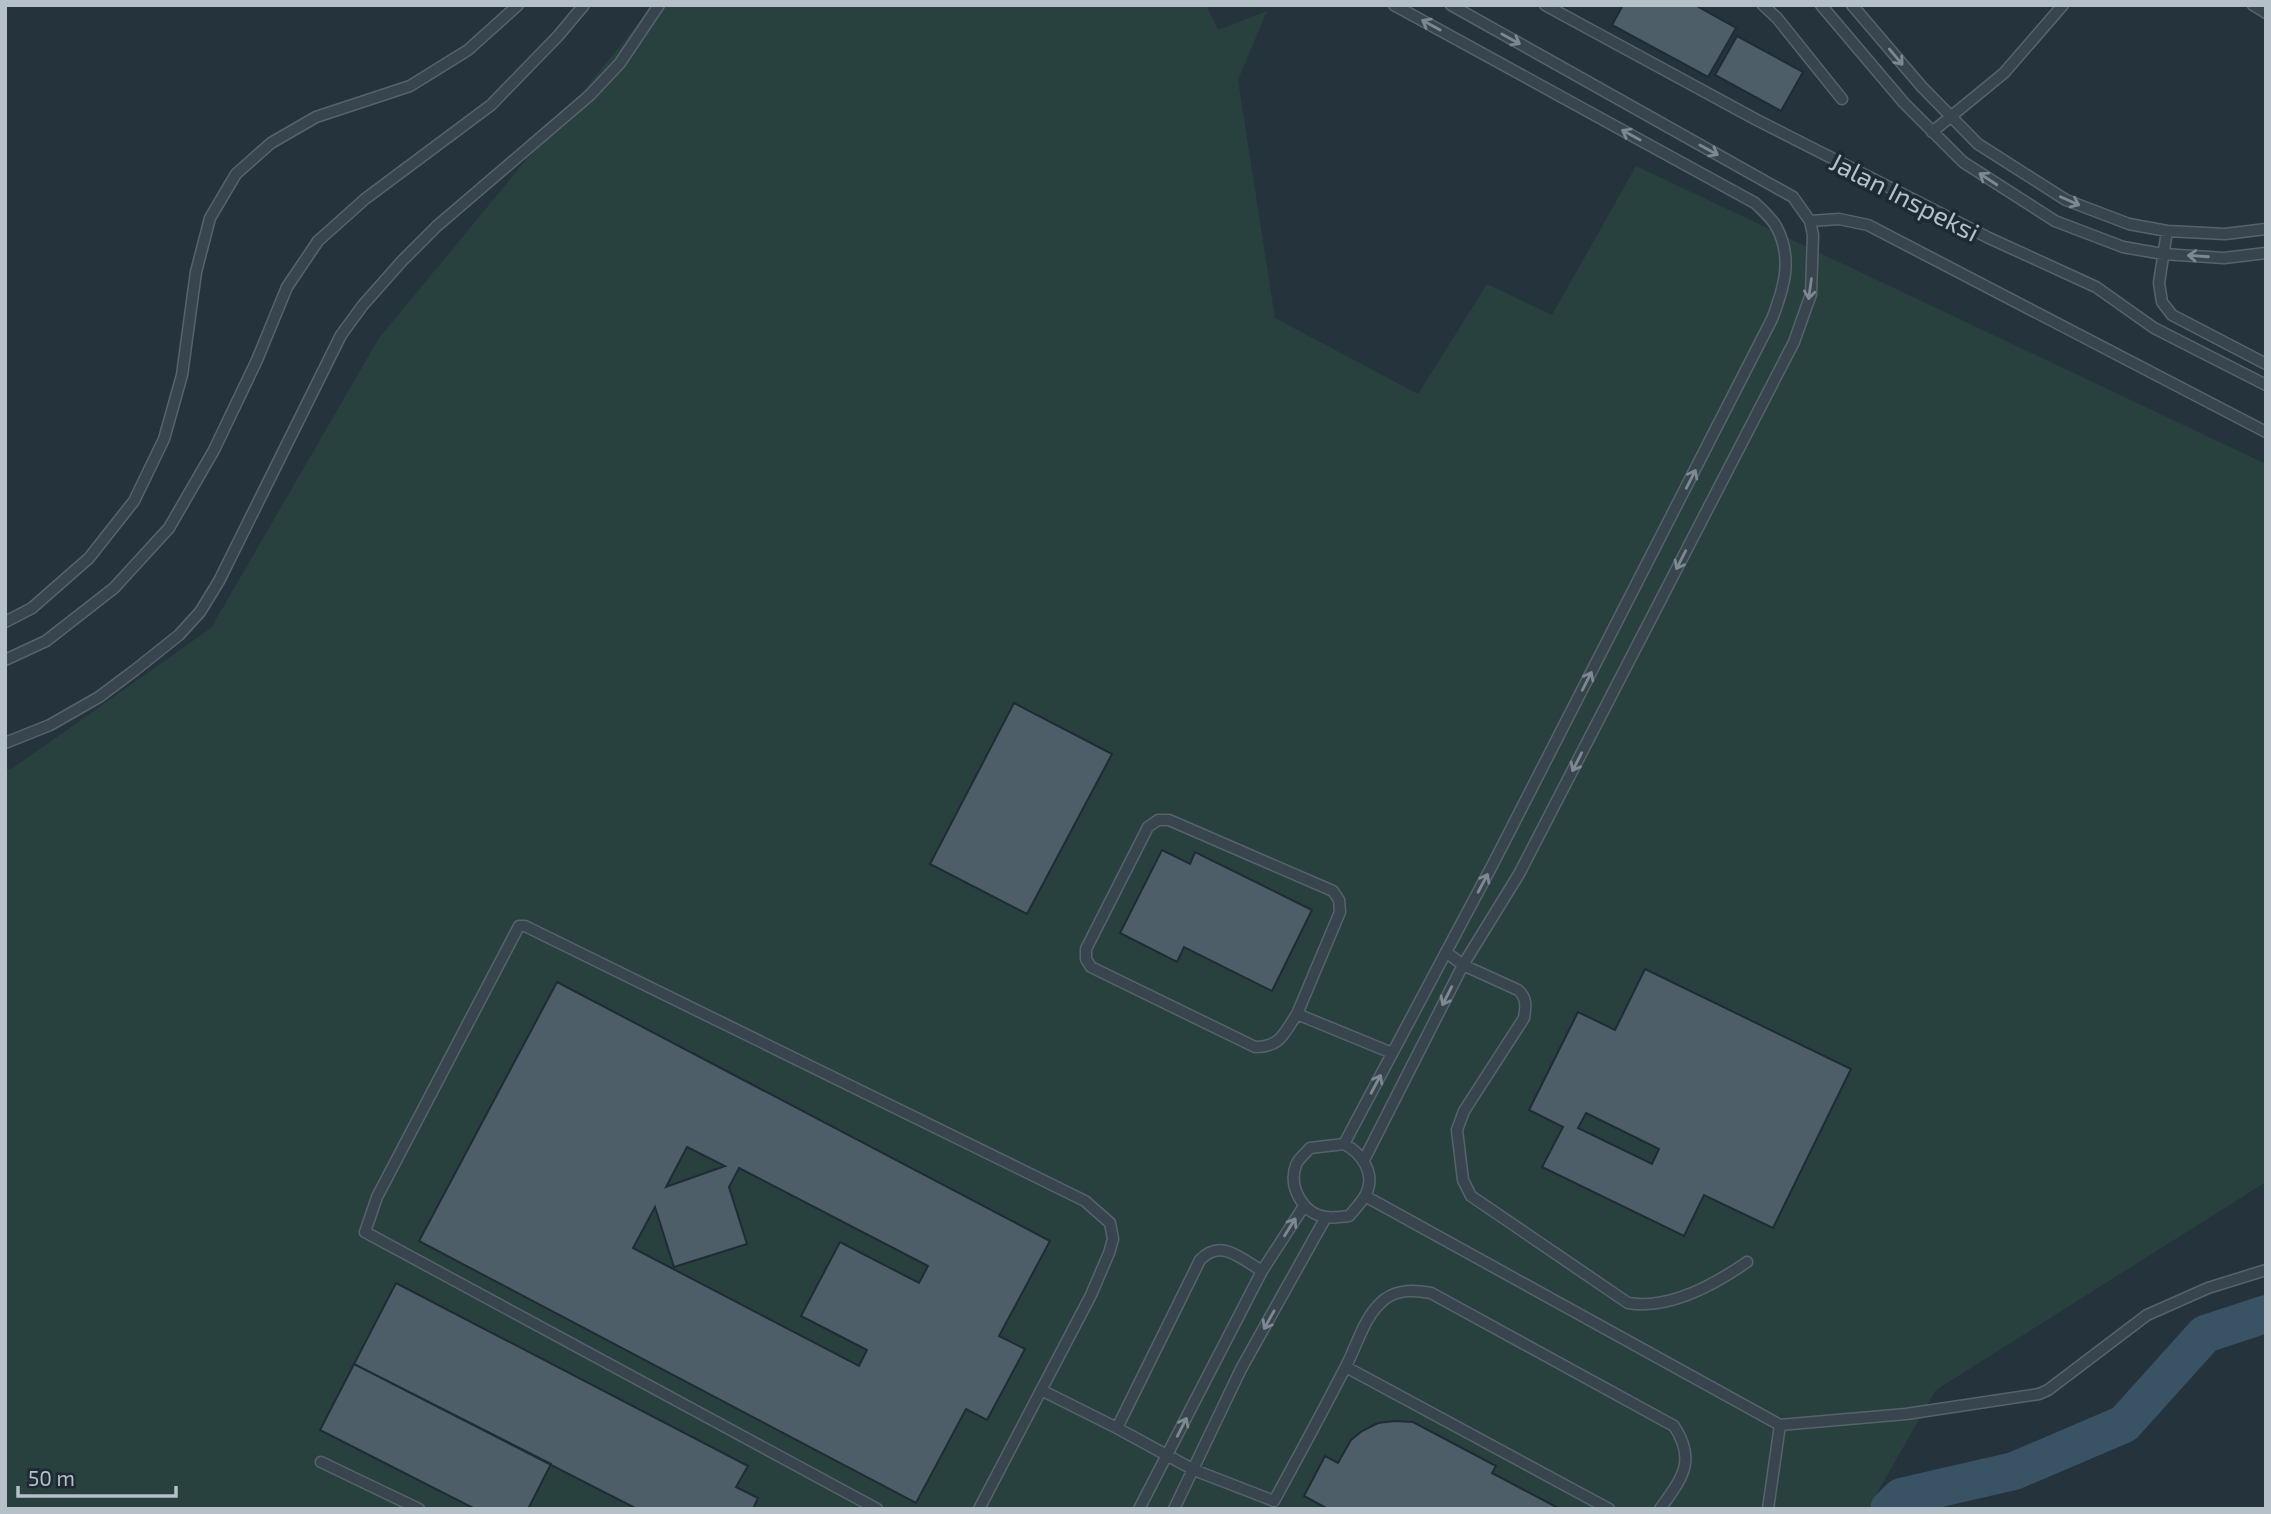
<svg xmlns="http://www.w3.org/2000/svg" width="2271" height="1514" viewBox="0 0 2271 1514" font-family="'Exo 2',sans-serif">
	<style>
		.green { fill: #28403e }
		.lines { fill: none; stroke-linecap: round; stroke-linejoin: round }
		.river { stroke: #395264; stroke-width: 38 }
		.building { fill: #4e5e69; stroke: #202c35; stroke-width: 2; fill-rule: evenodd }
		.service-casing { stroke: #57636c; stroke-width: 13 }
		.service { stroke: #39454e; stroke-width: 10 }
		.oneway { stroke: #7d8992 }
		.labels { text-anchor: middle; dominant-baseline: central; stroke-width: 7; stroke-linejoin: round; paint-order: stroke }
		.street-label { font-size: 26px; fill: #b5c0c9; stroke: #1e2a33 }
	</style>
	<rect width="100%" height="100%" fill="#25333d"/>
	<path class="green" d="M 654,5 L 1206,5 L 1218,30 L 1267,11 L 1238,80 L 1275,318 L 1418,394 L 1487,284 L 1552,315 L 1636,166 L 2266,464 L 2266,1182 L 1936,1390 L 1868,1509 L 5,1509 L 5,770 L 13,768 L 211,628 L 379,338 Z"/>
	<g class="lines">
		<path class="river" d="M 1889,1509 L 1901,1497 L 2014,1471 L 2124,1424 L 2205,1334 L 2266,1314"/>
	</g>
	<path class="building" d="M 1623,5 L 1695,5 L 1736,28 L 1708,77 L 1612,25 Z
		M 1737,36 L 1803,72 L 1781,111 L 1715,75 Z
		M 1014,703 L 1112,754 L 1027,914 L 930,864 Z
		M 1162,850 L 1190,864 L 1195,852 L 1312,910 L 1272,991 L 1184,947 L 1177,962 L 1120,933 Z
		M 1645,969 L 1851,1069 L 1773,1228 L 1704,1195 L 1684,1236 L 1542,1167 L 1563,1127 L 1529,1110 L 1578,1012 L 1615,1030 ZM 1586,1113 L 1659,1149 L 1652,1164 L 1578,1128 Z
		M 557,982 L 1050,1241 L 999,1336 L 1025,1349 L 987,1420 L 966,1409 L 916,1503 L 419,1241 ZM 687,1147 L 725,1166 L 666,1187 ZM 739,1168 L 928,1266 L 919,1283 L 840,1242 L 801,1316 L 867,1350 L 859,1366 L 633,1248 L 655,1207 L 674,1267 L 747,1244 L 729,1187 Z
		M 396,1283 L 748,1466 L 736,1487 L 758,1498 L 753,1509 L 637,1509 L 354,1364 Z
		M 354,1364 L 551,1464 L 528,1509 L 475,1509 L 320,1430 Z
		M 1395,1421 L 1413,1422 L 1496,1466 L 1492,1473 L 1560,1509 L 1328,1509 L 1304,1496 L 1325,1456 L 1338,1463 L 1351,1440 L 1362,1431 L 1378,1423 Z"/>
	<g class="lines">
		<defs>
			<path id="service" d="M 1545,5 L 1755,119 L 1989,238 L 2096,287 L 2154,328 L 2266,385
				M 1763,5 L 1777,18 L 1842,99
				M 1821,5 L 1904,103 L 1963,162 L 2055,221 L 2123,247 L 2163,254 L 2224,258 L 2266,253
				M 1852,5 L 1922,87 L 1978,144 L 2066,200 L 2129,224 L 2167,231 L 2225,234 L 2266,229
				M 2253,5 L 2266,13
				M 1932,132 L 2004,73 L 2063,5
				M 1810,221 L 1839,219 L 1868,225 L 2266,432
				M 2167,231 L 2159,283 L 2162,302 L 2172,315 L 2266,364
				M 5,622 L 32,608 L 89,558 L 134,501 L 164,439 L 182,375 L 196,272 L 210,218 L 236,174 L 271,143 L 316,117 L 410,86 L 468,50 L 518,5
				M 5,660 L 46,641 L 114,588 L 169,528 L 214,450 L 257,360 L 287,287 L 318,241 L 365,199 L 491,105 L 558,36 L 584,5
				M 5,743 L 50,725 L 99,697 L 135,670 L 179,635 L 200,612 L 219,581 L 341,335 L 363,305 L 402,261 L 437,226 L 590,95 L 620,63 L 659,5
				M 1446,952 L 1463,965 L 1518,990 C 1527,998 1526,1006 1524,1018 L 1464,1111 L 1457,1130 L 1463,1180 L 1471,1196 L 1628,1303 C 1669,1310 1714,1285 1747,1262
				M 1297,1014 C 1284,1033 1281,1047 1255,1047 L 1091,967 L 1086,959 L 1086,949 L 1148,827 L 1158,820 L 1169,820 L 1333,891 L 1339,900 L 1340,912 L 1297,1014 L 1392,1053
				M 1344,1144 L 1494,862 L 1772,319 C 1784,288 1793,259 1777,228 C 1773,219 1762,210 1755,203 L 1394,5
				M 1344,1144 C 1362,1153 1376,1174 1366,1194 C 1362,1202 1355,1209 1349,1216 C 1342,1217 1333,1218 1326,1217 C 1303,1214 1288,1187 1296,1165 C 1298,1159 1306,1153 1310,1148 Z
				M 1364,1160 L 1463,965 L 1519,874 L 1794,342 L 1811,294 L 1813,235 L 1810,221 L 1793,197 L 1451,5
				M 1365,1196 L 1780,1425 L 1906,1414 L 2039,1394 L 2048,1390 L 2147,1315 L 2208,1288 L 2266,1270
				M 1346,1367 L 1609,1509
				M 1041,1390 L 1117,1428 L 1194,1470 L 1274,1501 C 1298,1457 1322,1413 1345,1368 C 1357,1346 1364,1315 1385,1299 C 1399,1289 1415,1290 1431,1293 L 1674,1426 C 1697,1461 1682,1478 1660,1509
				M 1117,1428 L 1200,1260 C 1221,1238 1240,1258 1262,1271
				M 321,1462 L 419,1509
				M 877,1509 L 365,1232 L 377,1197 L 519,926 L 525,926 L 1085,1201 L 1110,1223 L 1113,1239 L 1109,1253 L 1091,1295 L 979,1509
				M 1139,1509 L 1262,1271 L 1304,1206
				M 1174,1509 L 1241,1369 L 1326,1217
				M 1768,1509 L 1780,1425"/>
		</defs>
		<use href="#service" class="service-casing"/>
		<use href="#service" class="service"/>
	</g>
	<defs><path id="oneway-shaft" d="M-6 0H5M1.5-3L5.5 0L1.5 3" fill="none" stroke-width="1.6" stroke-linecap="round" stroke-linejoin="round" transform="scale(1.75)"/></defs>
	<g class="oneway">
		<use href="#oneway-shaft" transform="translate(1431 25) rotate(-151)"/>
		<use href="#oneway-shaft" transform="translate(1511 39) rotate(29)"/>
		<use href="#oneway-shaft" transform="translate(1896 57) rotate(50)"/>
		<use href="#oneway-shaft" transform="translate(1631 135) rotate(-151)"/>
		<use href="#oneway-shaft" transform="translate(1709 150) rotate(29)"/>
		<use href="#oneway-shaft" transform="translate(1988 179) rotate(-147)"/>
		<use href="#oneway-shaft" transform="translate(2070 201) rotate(24)"/>
		<use href="#oneway-shaft" transform="translate(2198 256) rotate(-176)"/>
		<use href="#oneway-shaft" transform="translate(1810 289) rotate(98)"/>
		<use href="#oneway-shaft" transform="translate(1691 479) rotate(-63)"/>
		<use href="#oneway-shaft" transform="translate(1681 560) rotate(117)"/>
		<use href="#oneway-shaft" transform="translate(1587 681) rotate(-63)"/>
		<use href="#oneway-shaft" transform="translate(1577 762) rotate(117)"/>
		<use href="#oneway-shaft" transform="translate(1483 883) rotate(-62)"/>
		<use href="#oneway-shaft" transform="translate(1447 996) rotate(117)"/>
		<use href="#oneway-shaft" transform="translate(1376 1084) rotate(-62)"/>
		<use href="#oneway-shaft" transform="translate(1290 1227) rotate(-58)"/>
		<use href="#oneway-shaft" transform="translate(1269 1320) rotate(119)"/>
		<use href="#oneway-shaft" transform="translate(1182 1427) rotate(-63)"/>
	</g>
	<g class="labels">
		<g class="street-label">
			<text transform="translate(1905 196) rotate(27)">Jalan Inspeksi</text>
		</g>
	</g>
	<rect width="2271" height="1514" fill="none" stroke="#b5c0c9" stroke-width="14"/>
	<path d="M18 1486v10h158v-10" fill="none" stroke="#b5c0c9" stroke-width="3.5"/>
	<text x="28" y="1486" font-size="21" fill="#b5c0c9" stroke="#1e2a33" stroke-width="5" paint-order="stroke">50 m</text>
</svg>
